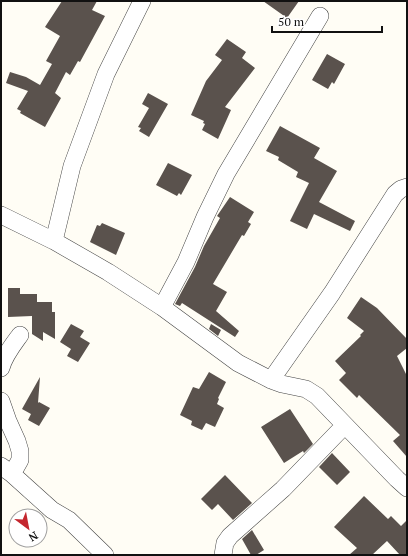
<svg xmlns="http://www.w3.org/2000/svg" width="408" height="556" viewBox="0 0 408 556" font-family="'PT Serif',serif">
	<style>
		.building { fill: #5a524d }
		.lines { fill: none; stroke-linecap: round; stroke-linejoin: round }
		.minor-casing { stroke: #444; stroke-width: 18 }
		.minor { stroke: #fff; stroke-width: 17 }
	</style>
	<rect width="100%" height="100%" fill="#fffdf5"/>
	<path class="building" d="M 62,1 L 97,1 L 92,10 L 105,16 L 80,62 L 78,61 L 70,75 L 66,72 L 55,93 L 61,98 L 45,127 L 20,113 L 21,111 L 17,109 L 28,91 L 6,83 L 10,72 L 26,77 L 40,85 L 52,64 L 46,61 L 60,36 L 45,27 Z
		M 263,1 L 299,1 L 287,18 Z
		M 227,39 L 246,52 L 242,58 L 255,68 L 225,107 L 231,110 L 218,139 L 202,130 L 205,124 L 203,123 L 204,121 L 191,115 L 206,81 L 222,60 L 215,55 Z
		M 327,54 L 345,64 L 334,84 L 332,82 L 328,89 L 312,80 Z
		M 148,93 L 168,104 L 149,137 L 139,131 L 141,128 L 138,127 L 149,108 L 142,104 Z
		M 280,126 L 320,148 L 314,158 L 337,171 L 319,202 L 355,221 L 350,231 L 314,214 L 307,229 L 290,221 L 309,183 L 296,177 L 298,172 L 278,160 L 279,157 L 266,151 Z
		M 168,163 L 192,175 L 181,195 L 179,193 L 177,196 L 156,185 Z
		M 230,197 L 254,212 L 248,222 L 251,224 L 244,236 L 242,235 L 213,284 L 227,292 L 216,311 L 239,331 L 235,337 L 182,303 L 180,306 L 175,304 L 195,267 L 204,246 L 220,218 L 217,216 Z
		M 102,223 L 125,233 L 116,255 L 90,242 L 97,225 L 100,226 Z
		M 8,288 L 20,288 L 20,294 L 37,294 L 37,302 L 52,302 L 52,312 L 55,312 L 55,339 L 43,332 L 43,341 L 32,334 L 32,316 L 8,317 Z
		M 361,297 L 377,308 L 407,339 L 407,348 L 397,356 L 407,376 L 407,457 L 393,441 L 400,435 L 359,395 L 357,398 L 339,380 L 346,373 L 335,361 L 361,336 L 360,335 L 364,331 L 347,318 Z
		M 71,324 L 84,331 L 80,337 L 90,343 L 78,362 L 67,356 L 71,349 L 60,342 Z
		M 211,324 L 221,330 L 218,336 L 209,329 Z
		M 209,372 L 226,382 L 218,398 L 219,399 L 217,404 L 224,408 L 215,427 L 206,423 L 202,430 L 191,425 L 192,421 L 180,415 L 193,387 L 199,389 Z
		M 40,377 L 38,403 L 39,402 L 50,408 L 39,426 L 28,420 L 31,414 L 22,409 Z
		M 290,409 L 313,444 L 304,453 L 303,451 L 284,463 L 261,427 Z
		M 332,453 L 350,472 L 337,485 L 319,467 Z
		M 225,475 L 252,503 L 233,520 L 218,504 L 212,510 L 201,499 Z
		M 364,496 L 388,519 L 391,516 L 401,526 L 407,520 L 407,555 L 400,555 L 387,541 L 372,555 L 349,555 L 357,548 L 334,527 Z
		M 252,530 L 264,550 L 256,555 L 251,555 L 242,539 Z"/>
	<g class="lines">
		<defs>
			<path id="minor" d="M 1,215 L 54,241 L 108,272 L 162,307 L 238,363 L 271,380 L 282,384 L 306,389 L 317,396 L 397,479 L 407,488
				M 54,241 L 72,166 L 106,74 L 142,1
				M 162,307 L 186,262 L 205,217 L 226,174 L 320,16
				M 1,368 C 4,356 12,346 20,335
				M 271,380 L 332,293 L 395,194 L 401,189 L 407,187
				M 1,401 L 8,421 L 17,441 L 20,451 L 20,460 L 12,474
				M 1,466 L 12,474 L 52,510 L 69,520 L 105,555
				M 223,555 L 225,543 L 230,536 L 283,489 L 344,426"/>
		</defs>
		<use href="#minor" class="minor-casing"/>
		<use href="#minor" class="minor"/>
	</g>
	<rect width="408" height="556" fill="none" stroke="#111111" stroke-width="4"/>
	<g transform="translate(28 528) rotate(148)"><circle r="19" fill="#ffffff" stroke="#a0a0a0"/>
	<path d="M0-3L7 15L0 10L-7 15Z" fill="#c4262e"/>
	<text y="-6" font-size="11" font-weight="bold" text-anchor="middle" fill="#111111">N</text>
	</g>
	<path d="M272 26v6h110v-6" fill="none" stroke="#111111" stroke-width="2"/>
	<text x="278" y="26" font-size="12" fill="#111111" stroke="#ffffff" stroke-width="3" paint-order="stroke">50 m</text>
</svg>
